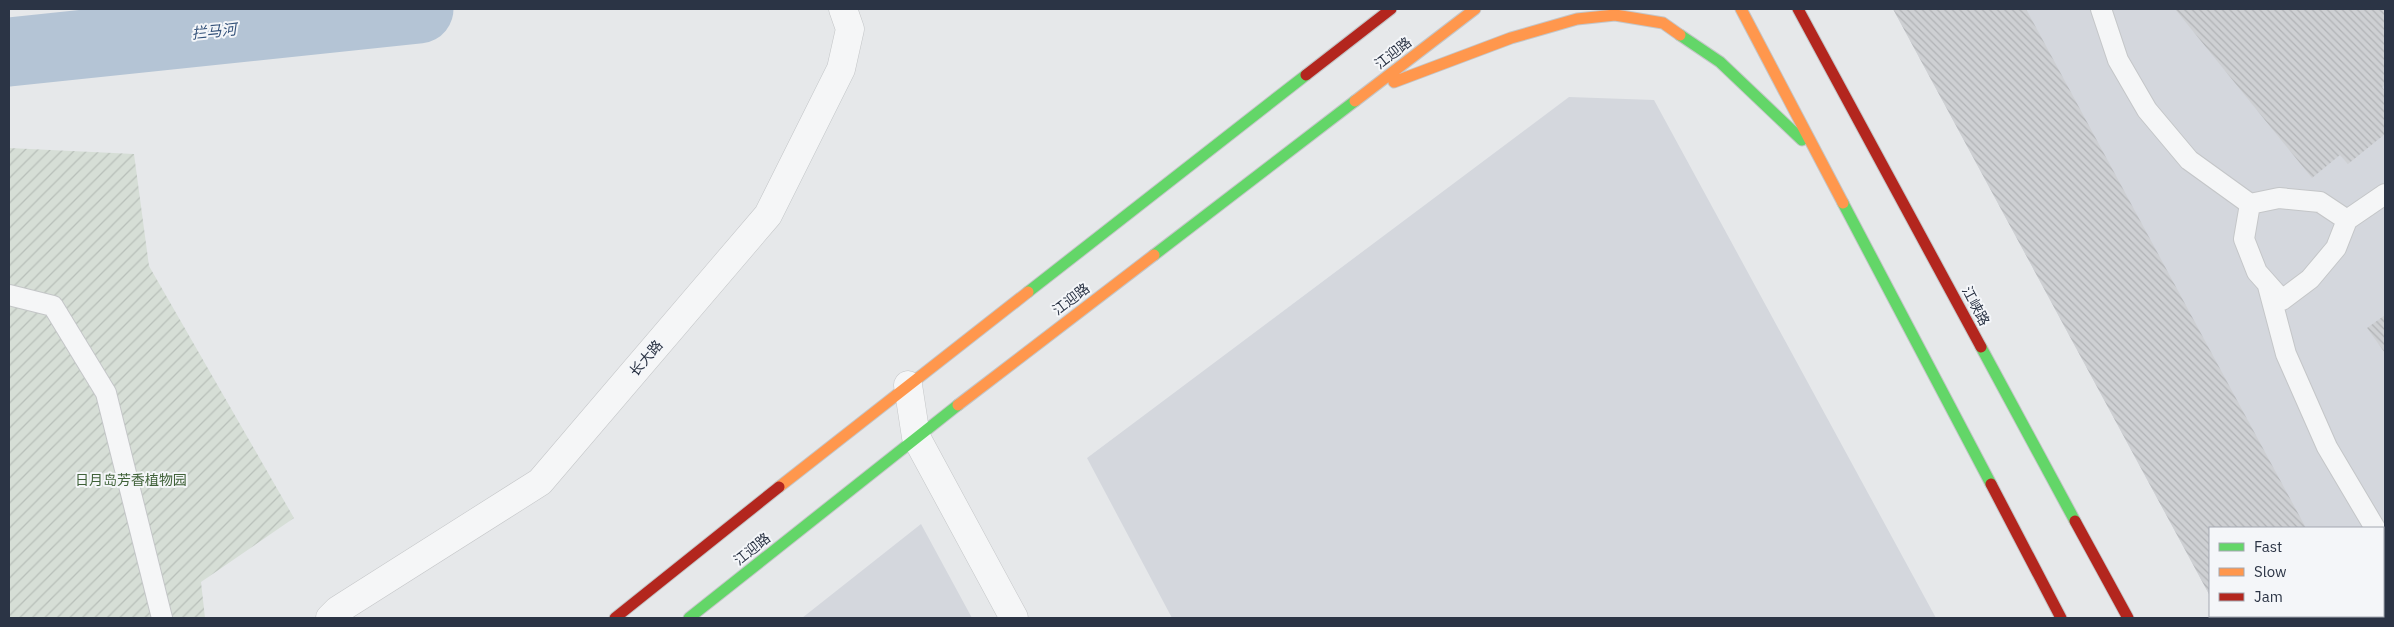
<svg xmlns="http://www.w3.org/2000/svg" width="2394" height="627" viewBox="0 0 2394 627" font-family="'IBM Plex Sans','Noto Sans SC',sans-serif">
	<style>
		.built { fill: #d4d7dd }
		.garden { fill: url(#garden-furrows) }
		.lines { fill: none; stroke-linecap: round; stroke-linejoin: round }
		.river { stroke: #b4c4d5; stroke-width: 69 }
		.building { fill: url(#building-back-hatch) }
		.lane-casing { stroke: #c4c6c8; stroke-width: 22 }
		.street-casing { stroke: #c4c6c8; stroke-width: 29 }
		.fast-casing { stroke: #c4c6c8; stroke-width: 13 }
		.slow-casing { stroke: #c4c6c8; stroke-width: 13 }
		.jam-casing { stroke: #c4c6c8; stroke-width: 13 }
		.lane { stroke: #f5f6f7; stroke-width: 20 }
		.street { stroke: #f5f6f7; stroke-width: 28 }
		.fast { stroke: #63d668; stroke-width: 11 }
		.slow { stroke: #ff974d; stroke-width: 11 }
		.jam { stroke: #b3261e; stroke-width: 11 }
		.labels { text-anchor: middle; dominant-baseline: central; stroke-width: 4; stroke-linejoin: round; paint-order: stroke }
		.street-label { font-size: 14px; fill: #2b3445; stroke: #f4f6f9 }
		.park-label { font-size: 14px; fill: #3f6138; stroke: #f4f6f9 }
		.water-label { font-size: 15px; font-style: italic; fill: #34527a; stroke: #f4f6f9 }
	</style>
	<defs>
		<pattern id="garden-furrows" width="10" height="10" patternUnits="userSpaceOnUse" patternTransform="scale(1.25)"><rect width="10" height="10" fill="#d6ded6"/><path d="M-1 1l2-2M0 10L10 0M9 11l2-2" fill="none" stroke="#b8bfb9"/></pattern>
		<pattern id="building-back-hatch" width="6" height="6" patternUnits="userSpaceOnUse" patternTransform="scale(1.25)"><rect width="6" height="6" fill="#ced0d3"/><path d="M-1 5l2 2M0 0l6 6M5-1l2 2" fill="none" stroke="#b1b3b6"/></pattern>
	</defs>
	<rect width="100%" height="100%" fill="#e6e8ea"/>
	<path class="built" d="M 1893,9 L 2385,9 L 2385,618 L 2222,618 L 2221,616 L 2383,616 L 2383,528 L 2210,528 L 2210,596 Z
		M 1569,97 L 1654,100 L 1936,618 L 1172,618 L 1087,458 Z
		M 921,524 L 972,618 L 802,618 Z"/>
	<path class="garden" d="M 9,148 L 134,154 L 149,266 L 294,518 L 201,582 L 205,618 L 9,618 Z"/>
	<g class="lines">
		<path class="river" d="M 9,52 L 419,9"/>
	</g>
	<path class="building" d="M 1893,9 L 2026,9 L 2306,528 L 2210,528 L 2210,596 Z
		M 2175,9 L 2385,9 L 2385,85 L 2382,87 L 2385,91 L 2385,134 L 2348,164 L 2340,155 L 2312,178 Z
		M 2385,315 L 2385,353 L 2367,328 Z
		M 2221,616 L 2354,616 L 2355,618 L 2222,618 Z"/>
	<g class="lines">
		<defs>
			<path id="lane" d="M 2101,9 L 2118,60 L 2147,110 L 2189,160 L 2250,204
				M 2279,198 L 2320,202 L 2347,220 L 2336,248 L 2310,279 L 2282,300 L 2257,272 L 2244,239 L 2250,204 Z
				M 2347,220 L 2385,194
				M 2268,286 L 2286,354 L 2327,447 L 2375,528
				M 9,295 L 53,306 L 106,393 L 162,618
				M 2383,541 L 2385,546"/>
			<path id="street" d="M 908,385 L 916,437 L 1014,618
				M 330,618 L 338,610 L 540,482 L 768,215 L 841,69 L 850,29 L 843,9"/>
			<path id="fast" d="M 1680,35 L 1720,62 L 1802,140
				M 1843,203 L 1991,484
				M 1154,255 L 1355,101
				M 1028,292 L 1306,75
				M 1981,347 L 2075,521
				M 689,618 L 958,405"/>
			<path id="slow" d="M 1741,9 L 1843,203
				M 1394,82 L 1511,38 L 1577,19 L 1615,15 L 1663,23 L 1680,35
				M 1355,101 L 1475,9
				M 958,405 L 1154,255
				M 779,487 L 1028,292"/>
			<path id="jam" d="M 1798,9 L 1981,347
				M 1306,75 L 1391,9
				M 1991,484 L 2061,618
				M 2075,521 L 2128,618
				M 615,618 L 779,487"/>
		</defs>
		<use href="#lane" class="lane-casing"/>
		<use href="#street" class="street-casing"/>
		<use href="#fast" class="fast-casing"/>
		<use href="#slow" class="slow-casing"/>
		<use href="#jam" class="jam-casing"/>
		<use href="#lane" class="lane"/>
		<use href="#street" class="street"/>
		<use href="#fast" class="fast"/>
		<use href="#slow" class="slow"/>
		<use href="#jam" class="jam"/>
	</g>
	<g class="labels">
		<g class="street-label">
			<text transform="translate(1393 53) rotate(-38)">江迎路</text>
			<text transform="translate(1071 299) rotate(-37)">江迎路</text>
			<text transform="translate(1976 306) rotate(62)">江峡路</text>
			<text transform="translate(646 358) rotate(-49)">长大路</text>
			<text transform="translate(752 549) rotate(-39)">江迎路</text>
		</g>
		<g class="park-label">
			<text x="131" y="480">日月岛芳香植物园</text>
		</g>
		<g class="water-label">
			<text transform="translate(214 31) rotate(-6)">拦马河</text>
		</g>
	</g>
	<rect width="2394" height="627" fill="none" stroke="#2b3445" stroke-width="20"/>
	<rect x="2209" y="527" width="175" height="90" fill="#f4f6f9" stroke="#a4a8b1"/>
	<rect x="2219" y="543" width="25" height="8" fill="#63d668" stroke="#a4a8b1"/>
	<text x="2254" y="552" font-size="15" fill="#2b3445">Fast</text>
	<rect x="2219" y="568" width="25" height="8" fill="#ff974d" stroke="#a4a8b1"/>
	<text x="2254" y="577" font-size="15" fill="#2b3445">Slow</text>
	<rect x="2219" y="593" width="25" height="8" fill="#b3261e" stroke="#a4a8b1"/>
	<text x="2254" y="602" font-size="15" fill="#2b3445">Jam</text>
</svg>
